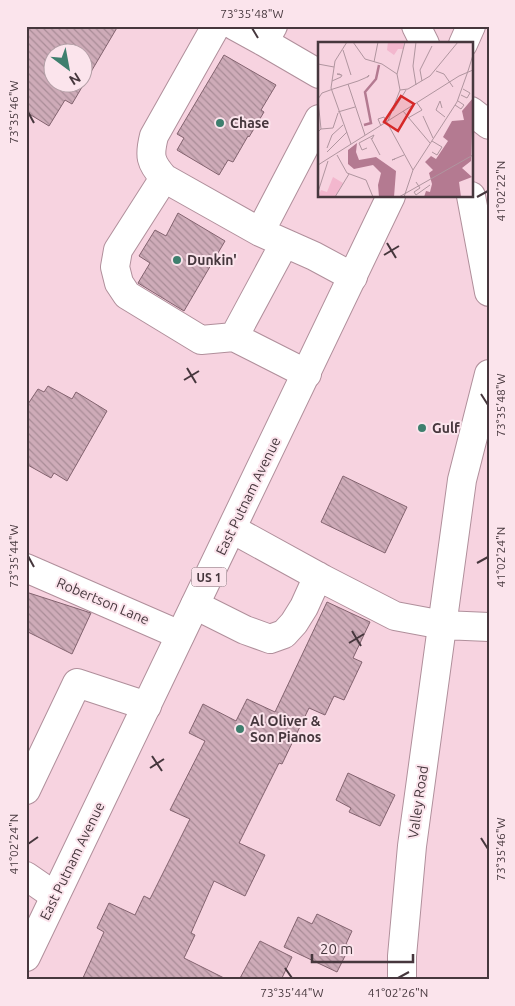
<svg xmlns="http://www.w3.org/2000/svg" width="515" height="1006" viewBox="0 0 515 1006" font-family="Ubuntu,sans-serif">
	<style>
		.building { fill: url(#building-back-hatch); stroke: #83636f; fill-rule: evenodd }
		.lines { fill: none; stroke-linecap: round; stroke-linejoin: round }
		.minor-casing { stroke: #b08f9b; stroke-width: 30 }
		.major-casing { stroke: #b08f9b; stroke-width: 30 }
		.minor { stroke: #fff; stroke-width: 28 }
		.major { stroke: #fff; stroke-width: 28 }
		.ticks { fill: none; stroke: #46373d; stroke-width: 2 }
		.poi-dot { fill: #3e7f6e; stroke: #fbe4ec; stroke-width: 2 }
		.labels { text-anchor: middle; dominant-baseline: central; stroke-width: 4; stroke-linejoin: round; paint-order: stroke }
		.shield { fill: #fbe4ec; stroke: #7c6b72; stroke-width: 1 }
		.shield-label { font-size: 12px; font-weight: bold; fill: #46373d }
		.poi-label { font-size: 14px; font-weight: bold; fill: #46373d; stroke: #fbe4ec; text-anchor: start }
		.street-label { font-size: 14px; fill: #46373d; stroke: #fbe4ec }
		.inset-river { fill: none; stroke: #b47a91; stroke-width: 2.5 }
		.inset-road { fill: none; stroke: #b0959f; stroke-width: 1 }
		.view { fill: #d62828; fill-opacity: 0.15; stroke: #d62828; stroke-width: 2.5 }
		.inset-edge { fill: none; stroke: #46373d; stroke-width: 2.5 }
		.neatline { fill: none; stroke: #46373d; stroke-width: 2 }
		.ticks-label { font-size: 12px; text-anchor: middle; fill: #46373d }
	</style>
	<defs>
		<pattern id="building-back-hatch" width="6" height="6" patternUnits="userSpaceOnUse" patternTransform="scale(1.25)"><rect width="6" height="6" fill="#ceabb8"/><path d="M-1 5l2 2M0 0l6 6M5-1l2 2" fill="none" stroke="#a98c97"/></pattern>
	</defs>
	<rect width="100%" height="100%" fill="#f7d3e0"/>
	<path class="building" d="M 26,26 L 118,26 L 72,104 L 65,100 L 49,126 L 26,112 ZM 52,52 L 82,52 L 82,82 L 52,82 Z
		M 224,55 L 276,85 L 261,110 L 264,112 L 249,137 L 248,136 L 233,162 L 228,160 L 219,175 L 177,150 L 184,138 L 177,134 Z
		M 178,213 L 225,241 L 184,311 L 138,283 L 150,263 L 139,256 L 155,230 L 166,236 Z
		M 48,386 L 72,399 L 76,392 L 107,411 L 67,481 L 54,473 L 51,478 L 26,464 L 26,407 L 38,389 L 44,392 Z
		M 343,476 L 407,507 L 385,553 L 321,522 Z
		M 26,592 L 91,613 L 72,654 L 26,631 Z
		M 327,602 L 370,622 L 353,658 L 362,662 L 344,700 L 334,696 L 325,715 L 309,708 L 282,764 L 279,763 L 239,843 L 265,855 L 245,896 L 214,881 L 191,933 L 195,935 L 184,958 L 228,980 L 82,980 L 104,932 L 97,928 L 109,903 L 135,915 L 144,896 L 150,899 L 190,819 L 170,810 L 205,741 L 189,733 L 203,704 L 236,721 L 247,699 L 275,712 Z
		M 348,773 L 395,795 L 380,826 L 349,812 L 351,808 L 336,800 Z
		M 317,914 L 352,931 L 346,944 L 350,946 L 337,972 L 284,947 L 298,917 L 312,924 Z
		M 260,941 L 292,957 L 281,980 L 239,980 Z"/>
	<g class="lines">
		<defs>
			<path id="minor" d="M 216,26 L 154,136 C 149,156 150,162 164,178 L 260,232 L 314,256 L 353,277
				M 235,26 L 264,42
				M 273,26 L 264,42 L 319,74
				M 416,26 L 425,44
				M 471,111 L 489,125
				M 164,178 L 118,250 L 115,267 L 119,283 L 127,295 L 201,340 L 234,337 L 307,374
				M 260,232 L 319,119
				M 234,337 L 284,244
				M 232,529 L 323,579 L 395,616 L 443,625 L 489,627
				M 26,568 L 180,635
				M 195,605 L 245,630 L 270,639 L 284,634 L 294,623 L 304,607 L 318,576
				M 26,790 L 77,683 L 147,706
				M 26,876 L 55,896
				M 402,980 L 402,956 L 412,846 L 462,480 L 489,374"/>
			<path id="major" d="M 463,44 L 471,26
				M 471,196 L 489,292
				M 26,957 L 391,196"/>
		</defs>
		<use href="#minor" class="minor-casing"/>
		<use href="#major" class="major-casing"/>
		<use href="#minor" class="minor"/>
		<use href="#major" class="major"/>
	</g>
	<path class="ticks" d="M 252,28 L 258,38M 28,112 L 34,123M 477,197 L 488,191M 387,243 L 396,258M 384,255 L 399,246M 187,368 L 196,383M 184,380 L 199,371M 481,394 L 488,405M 28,556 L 34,567M 477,563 L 488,557M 352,631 L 361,646M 349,643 L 364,634M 152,756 L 162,771M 150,768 L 164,759M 481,838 L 488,849M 28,844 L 38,837M 285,968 L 292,978M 398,978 L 409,972"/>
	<g class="poi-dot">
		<circle cx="220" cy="123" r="5"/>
		<circle cx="177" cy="260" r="5"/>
		<circle cx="422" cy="428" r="5"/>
		<circle cx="240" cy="729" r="5"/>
	</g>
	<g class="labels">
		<rect class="shield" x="191.5" y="567.5" width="35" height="19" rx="4"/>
		<g class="shield-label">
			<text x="209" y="577">US 1</text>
		</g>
		<g class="poi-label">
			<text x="230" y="123">Chase</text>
			<text x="187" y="260">Dunkin'</text>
			<text x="432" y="428">Gulf</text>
			<text x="250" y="721">Al Oliver &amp;<tspan x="250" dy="16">Son Pianos</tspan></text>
		</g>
		<g class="street-label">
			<text transform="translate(248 496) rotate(-64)">East Putnam Avenue</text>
			<text transform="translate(103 601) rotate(23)">Robertson Lane</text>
			<text transform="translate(418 802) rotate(-82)">Valley Road</text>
			<text transform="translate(72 861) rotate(-64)">East Putnam Avenue</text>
		</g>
	</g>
	<g transform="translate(318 42)">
		<rect width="155" height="155" fill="#f7d3e0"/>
		<path d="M 70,0 L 86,0 L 85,7 L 80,7 L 76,13 L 69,8 ZM 15,135 L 25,141 L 17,155 L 0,155 L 3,148 L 9,150 Z" fill="#f3b7ce"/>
		<path d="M 155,56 L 153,119 L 144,126 L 154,135 L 141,140 L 143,155 L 106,155 L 108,149 L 112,150 L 114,142 L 111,131 L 115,128 L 107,120 L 113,114 L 118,117 L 130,99 L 125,95 L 134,79 L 146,78 L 144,69 ZM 39,101 L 38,110 L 41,118 L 58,115 L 78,129 L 76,155 L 61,155 L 60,143 L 63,131 L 55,123 L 36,127 L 30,122 L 30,108 Z" fill="#b47a91"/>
		<path class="inset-river" d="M 46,83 L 53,81 L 47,50 L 58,37 L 61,23"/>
		<path class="inset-road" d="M 29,0 L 17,19 L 13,46 L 33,102M 35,0 L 47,17 L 64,22 L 79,32 L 82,48M 98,0 L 95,24 L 98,43M 25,8 L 33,33M 56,20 L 60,0M 0,22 L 16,25M 118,29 L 126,32 L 135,45M 150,29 L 155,13M 79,32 L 87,0M 14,39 L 23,35 L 24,33 L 23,33 L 22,32 L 19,32 L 23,33M 104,39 L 102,28 L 114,4M 30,42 L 47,93M 143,53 L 149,56 L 152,51 L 145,47M 0,57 L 4,51 L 15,47 L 40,39 L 47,36 L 49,35 L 50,35 L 51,33 L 49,35M 0,58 L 3,87M 137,63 L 143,67 L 146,63 L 140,59M 124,66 L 122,59 L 118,68 L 127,75M 75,69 L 88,48M 85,69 L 112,101M 20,70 L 37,65M 105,74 L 115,96M 90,76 L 104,68 L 99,61M 70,79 L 82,48 L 90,47 L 112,34 L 140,0M 63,84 L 60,77 L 66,75 L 95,128M 0,90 L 3,87 L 15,86 L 20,71M 53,96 L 62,113M 114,99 L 124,105 L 119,113 L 114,110M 9,106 L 14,93 L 25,83M 49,106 L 44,108 L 41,101 L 56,93 L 54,97M 9,110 L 29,90M 19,113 L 29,131 L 48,138 L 55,155M 77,117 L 74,118 L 86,113M 0,123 L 141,34 L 155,28M 98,140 L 102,146 L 96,150 L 98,153 L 112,143M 0,150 L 10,119M 17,155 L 31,132M 81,155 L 155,113M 86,155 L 95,128 L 139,60 L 150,29"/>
		<path class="view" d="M 83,54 L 96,62 L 80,89 L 66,80 Z"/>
		<rect width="155" height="155" class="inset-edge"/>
	</g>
	<rect width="515" height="1006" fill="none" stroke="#fbe4ec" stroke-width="55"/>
	<g transform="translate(68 68) rotate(148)"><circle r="24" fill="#fbe4ec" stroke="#b39fa6"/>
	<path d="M0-4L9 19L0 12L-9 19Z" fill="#3e7f6e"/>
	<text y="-8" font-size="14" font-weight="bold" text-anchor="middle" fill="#46373d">N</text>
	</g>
	<path d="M312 954v8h101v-8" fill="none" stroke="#46373d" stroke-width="2.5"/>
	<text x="320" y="954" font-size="15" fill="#46373d" stroke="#fbe4ec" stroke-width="4" paint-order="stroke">20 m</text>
	<rect x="28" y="28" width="460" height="950" class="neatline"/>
	<g class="ticks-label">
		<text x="252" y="18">73°35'48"W</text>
		<text transform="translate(14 112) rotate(-90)" y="4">73°35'46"W</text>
		<text transform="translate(501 191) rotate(-90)" y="4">41°02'22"N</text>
		<text transform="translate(501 405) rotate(-90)" y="4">73°35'48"W</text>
		<text transform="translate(14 556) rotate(-90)" y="4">73°35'44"W</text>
		<text transform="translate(501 557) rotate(-90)" y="4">41°02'24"N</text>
		<text transform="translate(14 844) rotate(-90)" y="4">41°02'24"N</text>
		<text transform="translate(501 849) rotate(-90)" y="4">73°35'46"W</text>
		<text x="292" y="997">73°35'44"W</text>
		<text x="398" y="997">41°02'26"N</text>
	</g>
</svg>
